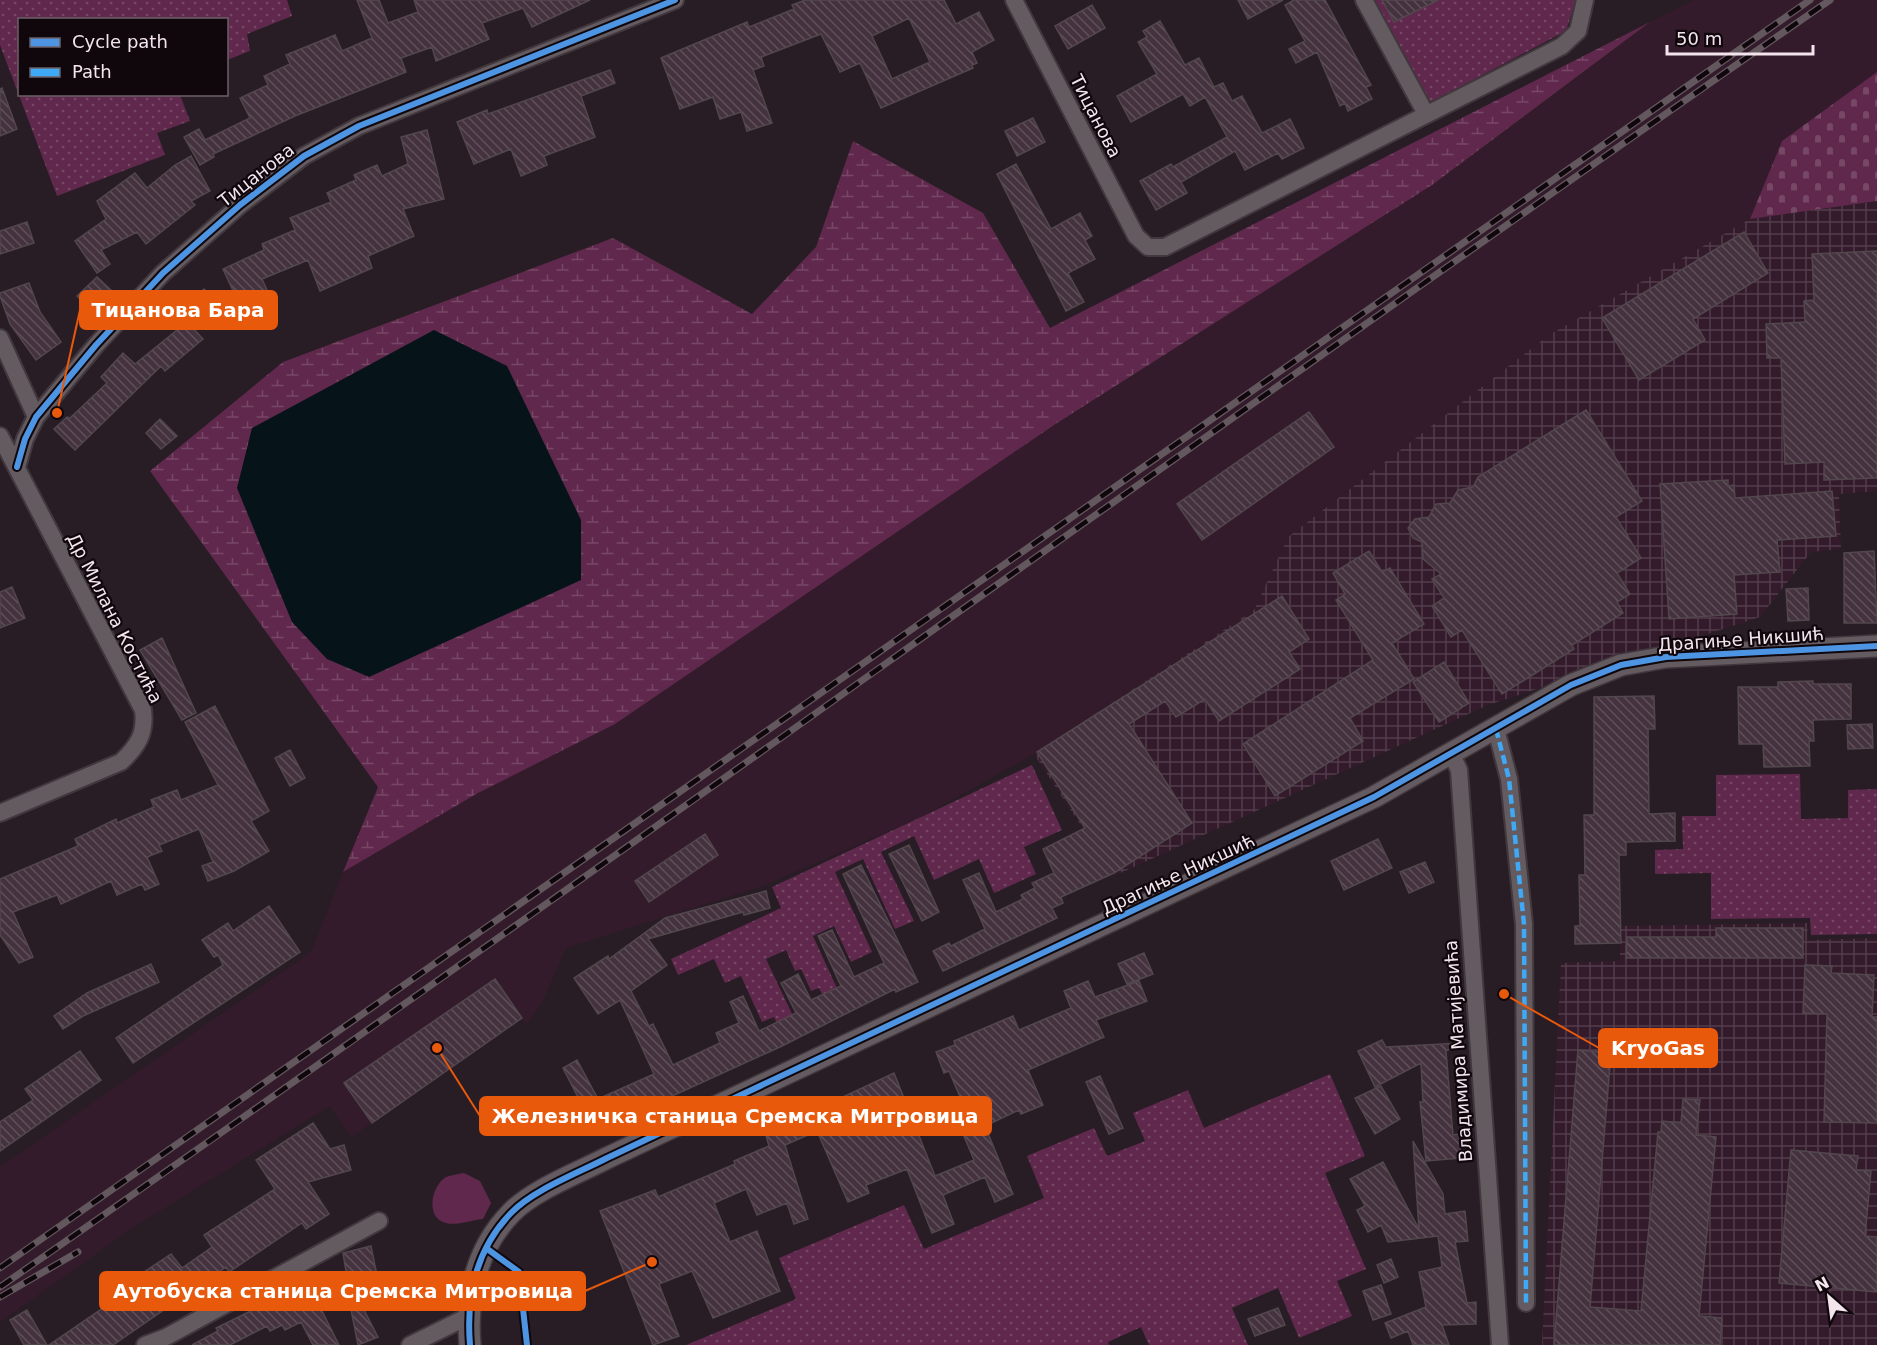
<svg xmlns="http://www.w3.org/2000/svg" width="1877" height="1345" viewBox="0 0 1877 1345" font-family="'DejaVu Sans',sans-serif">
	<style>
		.built { fill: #341b2b }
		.industrial { fill: url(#industrial-grid) }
		.grass { fill: url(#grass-dots) }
		.wetland { fill: url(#wetland-marsh) }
		.cemetery { fill: url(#cemetery-stones) }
		.park { fill: #5f284c }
		.water { fill: #061419 }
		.building { fill: url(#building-back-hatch); stroke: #51474c; stroke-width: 1.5; fill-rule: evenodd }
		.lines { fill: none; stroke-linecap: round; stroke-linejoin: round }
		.minor-casing { stroke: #41383e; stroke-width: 20 }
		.tertiary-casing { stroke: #41383e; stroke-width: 24 }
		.minor { stroke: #645b60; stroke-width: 16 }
		.tertiary { stroke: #645b60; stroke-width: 21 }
		.rail-casing { stroke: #62585e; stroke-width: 7 }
		.rail { stroke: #0f070c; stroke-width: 4.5; stroke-dasharray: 14; stroke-linecap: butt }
		.quiet { stroke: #3fa9f5; stroke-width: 4.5; stroke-dasharray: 9 4.5; stroke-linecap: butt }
		.cycleway-casing { stroke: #0f070c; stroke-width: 10 }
		.cycleway { stroke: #4d94e3; stroke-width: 6 }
		.labels { text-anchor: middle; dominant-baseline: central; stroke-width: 4.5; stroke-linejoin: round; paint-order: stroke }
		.street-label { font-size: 18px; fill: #f4e5ed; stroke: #0f070c }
		.leader { fill: none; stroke: #e8590c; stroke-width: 2 }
		.callout-dot { fill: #e8590c; stroke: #0f070c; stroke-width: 2 }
		.callout { fill: #e8590c; stroke: #e8590c; stroke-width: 2 }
		.callout-label { font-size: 20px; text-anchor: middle; font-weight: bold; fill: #fff }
	</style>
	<defs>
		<pattern id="industrial-grid" width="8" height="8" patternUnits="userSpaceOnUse" patternTransform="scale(1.5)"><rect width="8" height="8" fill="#341b2b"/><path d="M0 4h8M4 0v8" fill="none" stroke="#523c4a"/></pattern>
		<pattern id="grass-dots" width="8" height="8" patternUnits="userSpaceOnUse" patternTransform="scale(1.5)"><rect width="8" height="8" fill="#5f284c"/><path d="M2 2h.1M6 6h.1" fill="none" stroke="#774766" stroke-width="1.8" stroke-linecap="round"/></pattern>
		<pattern id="wetland-marsh" width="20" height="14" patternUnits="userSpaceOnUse" patternTransform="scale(1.5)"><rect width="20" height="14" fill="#5f284c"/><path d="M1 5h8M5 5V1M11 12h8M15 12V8" fill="none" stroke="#774766"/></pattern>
		<pattern id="cemetery-stones" width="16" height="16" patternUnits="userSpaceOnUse" patternTransform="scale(1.5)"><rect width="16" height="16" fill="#5f284c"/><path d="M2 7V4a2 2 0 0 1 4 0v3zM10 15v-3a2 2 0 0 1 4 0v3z" fill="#774766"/></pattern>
		<pattern id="building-back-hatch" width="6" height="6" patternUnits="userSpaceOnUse" patternTransform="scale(1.5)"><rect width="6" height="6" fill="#45323f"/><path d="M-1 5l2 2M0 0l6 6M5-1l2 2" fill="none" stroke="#60505b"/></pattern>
	</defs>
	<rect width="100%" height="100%" fill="#281d24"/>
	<path class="built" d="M 1694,0 L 1877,0 L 1877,72 L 1782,141 L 1750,219 L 1549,335 L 1288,537 L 1254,610 L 1037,752 L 925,815 L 763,886 L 566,948 L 542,1003 L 527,1024 L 522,1019 L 351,1137 L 330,1106 L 134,1227 L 0,1322 L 0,1167 L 311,952 L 343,872 L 478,793 L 615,724 L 1054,425 L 1432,185 L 1650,22 Z"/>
	<path class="industrial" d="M 1877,201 L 1877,491 L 1839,494 L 1841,549 L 1811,552 L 1760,617 L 1488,705 L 1114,876 L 1034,754 L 1254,610 L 1288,537 L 1549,335 L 1750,219 Z
		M 1807,923 L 1808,940 L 1877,938 L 1877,1345 L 1542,1345 L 1561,963 L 1620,961 L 1620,926 Z"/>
	<path class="grass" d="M 0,0 L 287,0 L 292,16 L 247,34 L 250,51 L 227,60 L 226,20 L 20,20 L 20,94 L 180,95 L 190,121 L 157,133 L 165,155 L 57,196 L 0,45 Z
		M 1368,0 L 1576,0 L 1566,31 L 1422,107 Z
		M 1032,765 L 1062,830 L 1024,847 L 1036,874 L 994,893 L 979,859 L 934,880 L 914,836 L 881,852 L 914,921 L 895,929 L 863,859 L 835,872 L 872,952 L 851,962 L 834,926 L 813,936 L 846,1008 L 832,1015 L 819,988 L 811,991 L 801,969 L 795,971 L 786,950 L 766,959 L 802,1035 L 786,1043 L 774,1017 L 762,1022 L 741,976 L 725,983 L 714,959 L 678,975 L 671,959 L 781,908 L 772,887 Z
		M 1800,774 L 1801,819 L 1848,818 L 1848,790 L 1877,789 L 1877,934 L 1811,935 L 1810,918 L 1711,919 L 1711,873 L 1655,874 L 1655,850 L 1683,849 L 1682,816 L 1716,816 L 1716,775 Z
		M 1330,1074 L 1365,1156 L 1325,1173 L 1366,1269 L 1337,1281 L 1352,1316 L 1299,1338 L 1278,1288 L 1232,1308 L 1248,1345 L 1149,1345 L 1141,1327 L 1108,1342 L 1109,1345 L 686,1345 L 796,1299 L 779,1258 L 904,1205 L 924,1249 L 1044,1198 L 1027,1156 L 1094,1128 L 1107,1156 L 1145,1141 L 1133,1113 L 1188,1090 L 1204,1128 Z"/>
	<path class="wetland" d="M 1650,22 L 1432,185 L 1054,425 L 615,724 L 478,793 L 343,872 L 378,787 L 150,471 L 283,362 L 613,238 L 752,314 L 816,247 L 853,141 L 983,213 L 1050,328 Z"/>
	<path class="cemetery" d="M 1877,72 L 1877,201 L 1750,219 L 1782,141 Z"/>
	<path class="park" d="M 464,1173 L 480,1181 L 491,1203 L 483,1219 C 472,1220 456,1226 446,1223 C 425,1218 431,1186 446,1177 C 451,1175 458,1174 464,1173 Z"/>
	<path class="water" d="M 434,330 L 507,366 L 581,520 L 581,580 L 369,677 L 327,659 L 292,622 L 237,488 L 252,428 Z"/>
	<path class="building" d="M 357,0 L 379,0 L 388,23 L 418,12 L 414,0 L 590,0 L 532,27 L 523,8 L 482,23 L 489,39 L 436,61 L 432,47 L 401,58 L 406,72 L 295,116 L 213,154 L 214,157 L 200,165 L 184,137 L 199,129 L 205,140 L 250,118 L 240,98 L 268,85 L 264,76 L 290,64 L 286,55 L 335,35 L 342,51 L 372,38 Z
		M 805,0 L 944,0 L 956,24 L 979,12 L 994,40 L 972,52 L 977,63 L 972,65 L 973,68 L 881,108 L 860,63 L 840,72 L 821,34 L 761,57 L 764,66 L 753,70 L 772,123 L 747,131 L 741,112 L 720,119 L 713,97 L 680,109 L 661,58 L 747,22 L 749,27 L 794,9 L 792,5 ZM 909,18 L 930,62 L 892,79 L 872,36 Z
		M 1238,0 L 1283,0 L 1248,19 Z
		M 1294,0 L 1325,0 L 1371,85 L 1366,87 L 1372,99 L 1348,111 L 1345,103 L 1340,106 L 1317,52 L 1296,63 L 1289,49 L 1305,41 L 1285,5 Z
		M 1382,0 L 1438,0 L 1394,22 Z
		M 1092,5 L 1105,28 L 1068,49 L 1055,26 Z
		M 1160,21 L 1185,65 L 1199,58 L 1214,87 L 1223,83 L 1232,101 L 1242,96 L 1262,133 L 1290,119 L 1304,148 L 1282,159 L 1278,153 L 1245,170 L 1235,151 L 1181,182 L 1187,193 L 1156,210 L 1140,181 L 1171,164 L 1173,167 L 1227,137 L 1205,97 L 1190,106 L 1183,94 L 1131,122 L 1117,96 L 1157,74 L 1138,42 L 1147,37 L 1143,31 Z
		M 610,70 L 615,83 L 581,96 L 595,137 L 544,156 L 547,165 L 521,176 L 511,149 L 474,164 L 457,122 L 487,110 L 488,114 Z
		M 2,88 L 17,129 L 0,136 L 0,89 Z
		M 1033,118 L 1045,142 L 1017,156 L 1005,131 Z
		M 427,130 L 444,199 L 403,209 L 414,236 L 368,256 L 372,268 L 320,291 L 308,260 L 262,279 L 270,297 L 242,310 L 223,269 L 264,250 L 262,244 L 295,230 L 290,218 L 331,202 L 327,193 L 356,180 L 354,175 L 377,165 L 382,176 L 408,164 L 401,137 Z
		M 191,156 L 210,191 L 191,201 L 195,205 L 146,244 L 137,232 L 101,250 L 110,264 L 97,273 L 75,241 L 106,219 L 97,201 L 135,173 L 147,188 L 175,165 Z
		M 1016,164 L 1051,229 L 1080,213 L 1092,236 L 1085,240 L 1095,259 L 1068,273 L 1084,302 L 1066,311 L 997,174 Z
		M 27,222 L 34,243 L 0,254 L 0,231 Z
		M 1744,232 L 1768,273 L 1693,319 L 1705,340 L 1639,380 L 1602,318 Z
		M 1877,251 L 1877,478 L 1824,480 L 1824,462 L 1785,464 L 1781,358 L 1767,358 L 1766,324 L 1805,322 L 1804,301 L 1814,300 L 1812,254 Z
		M 97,277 L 113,292 L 93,312 L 77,296 Z
		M 29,283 L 40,312 L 61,342 L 36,360 L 10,324 L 0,296 L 0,293 Z
		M 204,289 L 216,301 L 202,315 L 190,303 Z
		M 187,322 L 203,339 L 165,371 L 161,366 L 75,450 L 54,429 L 67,417 L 70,418 L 107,383 L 101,377 L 123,353 L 135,364 Z
		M 1586,410 L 1642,501 L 1616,517 L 1641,558 L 1617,573 L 1630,594 L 1617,602 L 1623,613 L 1572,645 L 1574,649 L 1502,694 L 1462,630 L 1451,637 L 1432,606 L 1444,598 L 1432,579 L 1441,574 L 1423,559 L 1422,542 L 1413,538 L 1408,528 L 1415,519 L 1429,517 L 1436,504 L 1450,503 L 1458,490 L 1473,487 L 1478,477 Z
		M 1309,412 L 1334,447 L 1202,540 L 1177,504 Z
		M 160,419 L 177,436 L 161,449 L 146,433 Z
		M 1728,480 L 1728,486 L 1734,485 L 1735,498 L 1832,491 L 1836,536 L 1777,540 L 1780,572 L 1734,575 L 1737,614 L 1669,619 L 1660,484 Z
		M 1369,551 L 1382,572 L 1390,568 L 1424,624 L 1392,643 L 1414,679 L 1350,718 L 1363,741 L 1275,796 L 1243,744 L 1373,660 L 1336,600 L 1345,594 L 1333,573 Z
		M 1874,551 L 1877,623 L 1844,623 L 1844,553 Z
		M 12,587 L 25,618 L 0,628 L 0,592 Z
		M 1808,588 L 1809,620 L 1788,621 L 1786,589 Z
		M 1282,596 L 1309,639 L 1289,652 L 1300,669 L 1219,721 L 1205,699 L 1176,717 L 1165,701 L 1129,724 L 1192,823 L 1114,873 L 1061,897 L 1063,903 L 1052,908 L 1057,918 L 943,971 L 933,951 L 949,943 L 951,946 L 985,929 L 963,880 L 979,873 L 996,912 L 1023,899 L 1021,895 L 1035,888 L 1032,883 L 1054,873 L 1043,849 L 1085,828 L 1037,752 Z
		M 162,638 L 196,713 L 182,720 L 140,650 Z
		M 1444,662 L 1469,703 L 1439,722 L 1413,682 Z
		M 1813,681 L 1813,684 L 1851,684 L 1851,719 L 1813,720 L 1814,741 L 1809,741 L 1810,766 L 1764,767 L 1763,744 L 1739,744 L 1738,687 L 1778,687 L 1778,682 Z
		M 1654,696 L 1655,729 L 1648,729 L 1649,814 L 1675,813 L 1675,841 L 1626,842 L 1626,855 L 1619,855 L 1621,943 L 1575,944 L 1575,926 L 1580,926 L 1579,875 L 1585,875 L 1584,815 L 1594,815 L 1594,697 Z
		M 215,706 L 269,811 L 251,821 L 269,851 L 234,871 L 208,881 L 202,866 L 213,862 L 199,829 L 159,845 L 162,851 L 147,857 L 159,884 L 145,890 L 142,884 L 117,895 L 111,881 L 61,904 L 57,895 L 13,912 L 33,957 L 19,963 L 0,935 L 0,879 L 78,846 L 75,839 L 116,819 L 117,823 L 154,807 L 151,800 L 177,790 L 181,800 L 218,785 L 185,722 Z
		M 1872,724 L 1873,748 L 1848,749 L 1847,725 Z
		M 290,750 L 305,778 L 290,786 L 275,758 Z
		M 705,834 L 718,855 L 649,902 L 635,881 Z
		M 1378,839 L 1392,868 L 1344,890 L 1331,861 Z
		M 909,845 L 939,912 L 922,921 L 889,854 Z
		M 1425,862 L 1434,882 L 1409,893 L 1400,872 Z
		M 861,865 L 918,982 L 896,992 L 895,989 L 780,1047 L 659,1102 L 660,1104 L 613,1126 L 614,1128 L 602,1135 L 597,1134 L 563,1068 L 577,1060 L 598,1099 L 654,1074 L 620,1000 L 598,1014 L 574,978 L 608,956 L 609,959 L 665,918 L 766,891 L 770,908 L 744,915 L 743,912 L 648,939 L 667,965 L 631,991 L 649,1026 L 653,1024 L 673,1065 L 720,1043 L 716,1033 L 739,1023 L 730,1002 L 743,996 L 759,1031 L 796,1013 L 781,983 L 798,974 L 811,1000 L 841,986 L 818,936 L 832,930 L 854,977 L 884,963 L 843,874 Z
		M 269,906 L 300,952 L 133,1063 L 116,1038 L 223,965 L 218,955 L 214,957 L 202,940 L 228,923 L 233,931 Z
		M 1716,928 L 1803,928 L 1803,958 L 1626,958 L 1627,937 L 1716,937 Z
		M 1144,953 L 1153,974 L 1127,984 L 1118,964 Z
		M 151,964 L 159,982 L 83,1016 L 63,1029 L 54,1016 L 87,993 Z
		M 1805,965 L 1832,966 L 1831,973 L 1874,975 L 1872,1017 L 1877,1017 L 1877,1123 L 1824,1122 L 1827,1014 L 1803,1013 Z
		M 495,979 L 522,1018 L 372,1123 L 344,1083 Z
		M 1088,981 L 1095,997 L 1139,981 L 1147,1001 L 1096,1020 L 1104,1037 L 1028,1070 L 1043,1105 L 1021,1114 L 1019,1110 L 985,1126 L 1013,1194 L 995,1202 L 985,1177 L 943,1195 L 954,1224 L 932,1233 L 907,1169 L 866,1185 L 869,1193 L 848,1202 L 817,1131 L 785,1145 L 808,1219 L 794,1224 L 787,1203 L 757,1215 L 746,1189 L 714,1203 L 730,1242 L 757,1231 L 780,1291 L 713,1318 L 692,1271 L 659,1284 L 679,1336 L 653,1345 L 600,1211 L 655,1190 L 658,1197 L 735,1164 L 734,1161 L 769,1146 L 765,1132 L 804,1120 L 802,1116 L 894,1073 L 935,1176 L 974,1160 L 956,1117 L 967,1113 L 949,1071 L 944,1073 L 936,1052 L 955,1045 L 954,1041 L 1013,1016 L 1019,1030 L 1071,1008 L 1064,991 Z
		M 1382,1040 L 1386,1047 L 1462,1043 L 1446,1051 L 1453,1135 L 1459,1134 L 1461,1158 L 1426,1161 L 1420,1102 L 1423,1102 L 1421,1063 L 1375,1087 L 1358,1051 Z
		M 1578,1050 L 1611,1053 L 1590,1307 L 1641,1311 L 1658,1132 L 1661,1132 L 1662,1121 L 1681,1123 L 1683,1099 L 1700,1100 L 1696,1135 L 1716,1137 L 1699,1316 L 1722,1318 L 1720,1345 L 1554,1345 Z
		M 80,1051 L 101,1080 L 0,1151 L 0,1122 L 33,1100 L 25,1089 Z
		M 1100,1076 L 1123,1128 L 1109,1134 L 1086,1082 Z
		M 1381,1086 L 1400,1119 L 1375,1134 L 1355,1098 Z
		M 313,1123 L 330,1149 L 344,1145 L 351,1170 L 308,1182 L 329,1214 L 306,1229 L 302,1223 L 229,1272 L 226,1267 L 113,1345 L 49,1345 L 145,1279 L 141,1274 L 171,1254 L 182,1268 L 212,1247 L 204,1235 L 275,1189 L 256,1160 Z
		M 1413,1141 L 1443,1194 L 1445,1214 L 1465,1211 L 1468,1241 L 1455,1242 L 1467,1303 L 1476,1302 L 1476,1324 L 1442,1325 L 1449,1345 L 1413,1345 L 1408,1331 L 1391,1338 L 1385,1323 L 1426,1307 L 1419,1272 L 1442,1267 L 1438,1236 L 1388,1242 L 1381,1225 L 1368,1232 L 1357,1210 L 1365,1206 L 1350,1179 L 1383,1162 L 1419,1229 Z
		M 1791,1150 L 1858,1156 L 1856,1170 L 1871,1171 L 1865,1236 L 1877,1237 L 1877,1292 L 1779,1283 Z
		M 371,1246 L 382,1300 L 361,1304 L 378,1337 L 358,1345 L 346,1284 L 348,1283 L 343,1253 Z
		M 1391,1259 L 1398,1277 L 1384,1283 L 1377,1265 Z
		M 308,1283 L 339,1345 L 313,1345 L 301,1322 L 285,1330 L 282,1325 L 270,1331 L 267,1326 L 230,1345 L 192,1345 L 218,1331 L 216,1328 Z
		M 1381,1285 L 1391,1314 L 1373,1320 L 1363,1291 Z
		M 1278,1308 L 1285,1325 L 1255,1336 L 1248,1319 Z
		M 27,1310 L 47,1345 L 24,1345 L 10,1320 Z"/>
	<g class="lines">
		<defs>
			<path id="minor" d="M 1014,0 L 1136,236 L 1148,247 L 1165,247 L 1562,46 L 1578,31 L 1585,0
				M 1364,0 L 1426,114
				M 0,338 L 36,417
				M 0,436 L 143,710 C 146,733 138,746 121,762 L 0,813
				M 17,467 L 25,439 L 36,417 L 96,345 L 163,273 L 240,205 L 304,156 L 359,126 L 675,0
				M 1496,729 L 1509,779 L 1524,924 L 1526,1303
				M 1452,755 L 1459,770 L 1500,1345
				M 145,1345 L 166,1337 L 379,1221
				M 410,1345 L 467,1317"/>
			<path id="tertiary" d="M 470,1345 C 466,1296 475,1250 511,1213 C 533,1190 578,1173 607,1158 L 1374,797 L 1571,685 L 1621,665 L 1666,657 L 1877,646"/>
		</defs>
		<use href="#minor" class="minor-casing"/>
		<use href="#tertiary" class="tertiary-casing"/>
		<use href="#minor" class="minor"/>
		<use href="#tertiary" class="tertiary"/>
		<defs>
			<path id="rail" d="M 0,1268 L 1810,0
				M 0,1287 C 613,862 1216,424 1830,0
				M 0,1297 L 78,1252"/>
		</defs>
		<use href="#rail" class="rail-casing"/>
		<use href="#rail" class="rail"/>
		<path class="quiet" d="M 1496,729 L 1509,779 L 1524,924 L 1526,1303"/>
		<defs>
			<path id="cycleway" d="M 17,467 L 25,439 L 36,417 L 96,345 L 163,273 L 240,205 L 304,156 L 359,126 L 675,0
				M 486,1248 L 519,1272 L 527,1345
				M 470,1345 C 466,1296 475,1250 511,1213 C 533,1190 578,1173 607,1158 L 1374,797 L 1571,685 L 1621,665 L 1666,657 L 1877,646"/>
		</defs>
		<use href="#cycleway" class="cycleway-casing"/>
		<use href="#cycleway" class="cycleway"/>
	</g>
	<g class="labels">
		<g class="street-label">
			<text transform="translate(1096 116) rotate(63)">Тицанова</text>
			<text transform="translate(256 175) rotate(-38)">Тицанова</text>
			<text transform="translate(115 618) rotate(63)">Др Милана Костића</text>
			<text transform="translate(1741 639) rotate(-4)">Драгиње Никшић</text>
			<text transform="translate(1178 874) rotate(-25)">Драгиње Никшић</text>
			<text transform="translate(1458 1051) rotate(-94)">Владимира Матијевића</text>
		</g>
	</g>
	<path class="leader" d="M57 413L80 310M1504 994L1599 1048M437 1048L480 1116M652 1262L585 1291"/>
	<g class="callout-dot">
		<circle cx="57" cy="413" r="6"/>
		<circle cx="1504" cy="994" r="6"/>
		<circle cx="437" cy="1048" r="6"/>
		<circle cx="652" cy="1262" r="6"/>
	</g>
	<g class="callout">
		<rect x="80" y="291" width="197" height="38" rx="6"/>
		<rect x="1599" y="1029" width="118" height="38" rx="6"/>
		<rect x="480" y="1097" width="511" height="38" rx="6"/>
		<rect x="100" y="1272" width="485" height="38" rx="6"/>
	</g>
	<g class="callout-label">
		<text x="178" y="317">Тицанова Бара</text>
		<text x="1658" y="1055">KryoGas</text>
		<text x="735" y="1123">Железничка станица Сремска Митровица</text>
		<text x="343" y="1298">Аутобуска станица Сремска Митровица</text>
	</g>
	<rect x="18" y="18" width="210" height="78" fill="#0f070c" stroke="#6b6066" stroke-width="1.5"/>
	<rect x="30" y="38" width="30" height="9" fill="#4d94e3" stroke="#6b6066" stroke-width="1.5"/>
	<text x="72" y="48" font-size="18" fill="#f4e5ed">Cycle path</text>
	<rect x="30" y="68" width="30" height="9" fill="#3fa9f5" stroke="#6b6066" stroke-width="1.5"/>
	<text x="72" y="78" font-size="18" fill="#f4e5ed">Path</text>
	<g transform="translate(1829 1297) rotate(332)" stroke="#0f070c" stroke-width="4.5" paint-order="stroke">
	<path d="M0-4.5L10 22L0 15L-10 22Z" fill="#f4e5ed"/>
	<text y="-9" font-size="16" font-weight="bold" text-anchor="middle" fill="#f4e5ed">N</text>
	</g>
	<path d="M1667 45v9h146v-9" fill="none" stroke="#f4e5ed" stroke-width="3"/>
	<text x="1676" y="45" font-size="18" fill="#f4e5ed" stroke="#0f070c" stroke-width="4.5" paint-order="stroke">50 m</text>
</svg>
